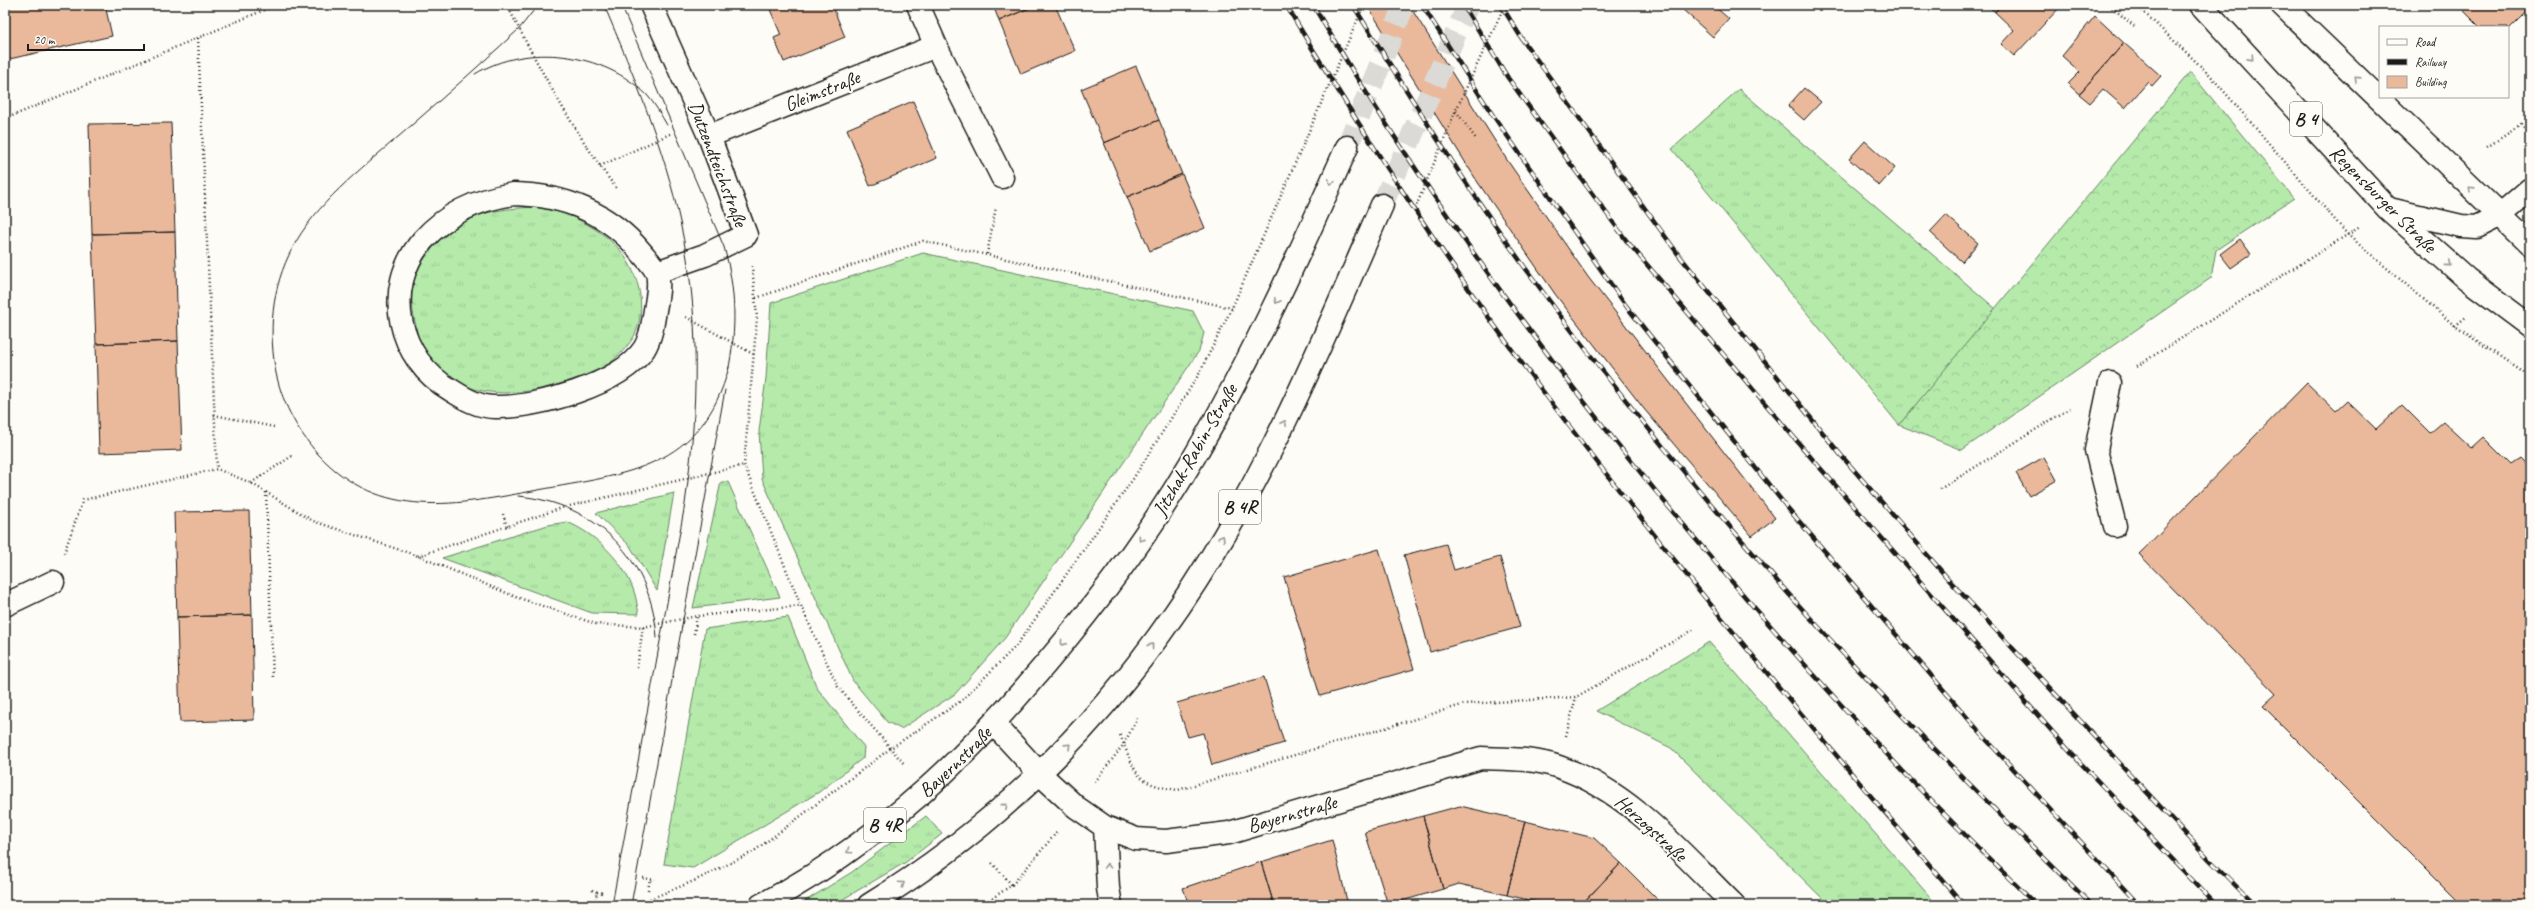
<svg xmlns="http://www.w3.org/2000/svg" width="2535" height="910" viewBox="0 0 2535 910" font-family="Caveat,sans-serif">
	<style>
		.grass { fill: url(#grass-tufts); stroke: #688364 }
		.forest { fill: url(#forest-crowns); stroke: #688364 }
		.building { fill: #eab99b; stroke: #1c1c1c }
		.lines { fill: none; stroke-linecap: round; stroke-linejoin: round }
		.major-tunnel { stroke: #dbdad6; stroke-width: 22; stroke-dasharray: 22 11; stroke-linecap: butt }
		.minor-casing { stroke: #1c1c1c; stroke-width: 25 }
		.major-casing { stroke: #1c1c1c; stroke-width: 25 }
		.path { stroke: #1c1c1c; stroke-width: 2.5; stroke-dasharray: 1 3; stroke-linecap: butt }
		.minor { stroke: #fdfcf7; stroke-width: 22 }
		.major { stroke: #fdfcf7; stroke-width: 22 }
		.tram { stroke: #1c1c1c; stroke-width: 1 }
		.rail-casing { stroke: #1c1c1c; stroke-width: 4.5 }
		.rail { stroke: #fdfcf7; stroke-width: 3; stroke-dasharray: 9; stroke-linecap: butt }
		.oneway { stroke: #989794 }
		.labels { text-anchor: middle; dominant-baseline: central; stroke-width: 4; stroke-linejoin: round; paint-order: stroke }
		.shield { fill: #fdfcf7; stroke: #605f5e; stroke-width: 1 }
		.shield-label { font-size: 19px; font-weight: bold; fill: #1c1c1c }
		.street-label { font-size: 20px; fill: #1c1c1c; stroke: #fdfcf7 }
	</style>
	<defs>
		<pattern id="grass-tufts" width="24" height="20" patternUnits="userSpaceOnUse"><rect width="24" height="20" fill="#b5eaab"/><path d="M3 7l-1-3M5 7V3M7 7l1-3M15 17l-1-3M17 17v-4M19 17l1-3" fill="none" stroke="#9bc893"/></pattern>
		<pattern id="forest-crowns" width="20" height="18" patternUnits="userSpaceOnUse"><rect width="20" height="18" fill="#b5eaab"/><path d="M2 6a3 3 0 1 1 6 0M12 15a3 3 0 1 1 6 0" fill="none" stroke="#9bc893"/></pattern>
	</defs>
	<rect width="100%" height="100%" fill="#fdfcf7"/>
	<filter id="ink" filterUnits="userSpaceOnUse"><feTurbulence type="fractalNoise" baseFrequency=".025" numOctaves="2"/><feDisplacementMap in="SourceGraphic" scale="8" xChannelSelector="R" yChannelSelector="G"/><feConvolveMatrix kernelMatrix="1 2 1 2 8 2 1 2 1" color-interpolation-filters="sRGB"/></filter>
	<g filter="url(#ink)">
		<path class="grass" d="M 1739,89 L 1996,309 L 1899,425 L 1672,149 Z
			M 538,207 C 551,211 568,213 579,220 C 590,226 603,233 612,242 C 636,263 648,302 636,332 C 633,340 624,350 618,356 C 608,367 586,375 572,380 C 517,399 451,404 421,344 C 417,337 417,329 415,322 C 407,287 414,269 437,243 C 441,238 446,230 452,226 C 479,211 509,208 538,207 Z
			M 923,253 L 1193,311 L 1204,333 L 1199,351 L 1005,638 L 955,694 L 901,729 L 887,722 L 853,681 L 762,479 L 759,431 L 766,378 L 771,303 Z
			M 721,482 L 728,482 L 780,597 L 693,608 Z
			M 674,493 L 657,591 L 630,546 L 596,513 Z
			M 567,522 C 594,533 621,559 632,586 C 636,595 637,605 639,614 L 592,613 L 442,558 L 548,525 Z
			M 788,617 L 817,688 L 864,747 L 863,758 L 819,792 L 693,868 L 664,864 L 705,629 Z
			M 1709,642 L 1937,905 L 1829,905 L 1671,748 L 1596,711 Z
			M 926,816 L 942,834 L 906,862 L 833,905 L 799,905 L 852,872 Z"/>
		<path class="forest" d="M 2190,72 L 2294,198 L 2216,250 L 2211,278 L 1962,450 L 1899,425 Z"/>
		<path class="building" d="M 5,5 L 105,5 L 112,36 L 5,60 Z
			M 774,5 L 832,5 L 845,37 L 784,62 L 774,38 L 781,35 L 769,7 Z
			M 993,5 L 1036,5 L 999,21 Z
			M 1036,5 L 1055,5 L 1075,51 L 1021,74 L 999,21 Z
			M 1367,5 L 1409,5 L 1507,160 L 1588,277 L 1775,518 L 1752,536 L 1644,409 L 1555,294 L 1477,181 Z
			M 1686,5 L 1713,5 L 1729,19 L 1713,37 L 1682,9 Z
			M 1987,5 L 2001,5 L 1995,12 Z
			M 2001,5 L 2062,5 L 2014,56 L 2001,44 L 2014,30 L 1995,12 Z
			M 2466,5 L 2530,5 L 2530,8 L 2508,30 L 2508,27 L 2480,27 L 2462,9 Z
			M 2095,16 L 2124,43 L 2079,94 L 2068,84 L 2080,72 L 2062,56 Z
			M 2124,43 L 2161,76 L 2152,86 L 2148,82 L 2125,108 L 2103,89 L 2090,103 L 2079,94 Z
			M 1136,66 L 1159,120 L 1104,143 L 1081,89 Z
			M 1804,88 L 1821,102 L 1804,120 L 1788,106 Z
			M 913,101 L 937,158 L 870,186 L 847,129 Z
			M 1159,120 L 1182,174 L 1127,197 L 1104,143 Z
			M 171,123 L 175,232 L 92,234 L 89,124 Z
			M 1865,141 L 1895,168 L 1879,186 L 1849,159 Z
			M 1182,174 L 1205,228 L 1150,251 L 1127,197 Z
			M 1946,215 L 1978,243 L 1962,262 L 1930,232 Z
			M 175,232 L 178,341 L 96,344 L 92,234 Z
			M 2240,239 L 2251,254 L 2231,268 L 2220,254 Z
			M 178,341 L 182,450 L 99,453 L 96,344 Z
			M 2307,383 L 2336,411 L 2347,401 L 2376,429 L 2402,405 L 2430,433 L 2443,422 L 2471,448 L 2483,437 L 2511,465 L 2520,459 L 2530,469 L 2530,905 L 2462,905 L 2263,706 L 2276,694 L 2139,554 Z
			M 2044,457 L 2057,480 L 2029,496 L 2016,473 Z
			M 249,511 L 252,615 L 177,617 L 174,512 Z
			M 1446,544 L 1454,570 L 1500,557 L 1520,627 L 1430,652 L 1404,555 Z
			M 1379,549 L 1414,669 L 1320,696 L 1284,577 Z
			M 252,615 L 254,720 L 180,722 L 177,617 Z
			M 1264,677 L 1284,743 L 1212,765 L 1203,733 L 1188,737 L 1177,703 Z
			M 1460,806 L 1525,821 L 1507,895 L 1459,884 L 1443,889 L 1423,816 Z
			M 1423,816 L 1443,889 L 1388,905 L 1365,832 Z
			M 1525,821 L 1594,838 L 1621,863 L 1581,905 L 1550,905 L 1507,895 Z
			M 1332,840 L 1348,905 L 1274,905 L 1261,862 Z
			M 1261,862 L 1274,905 L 1189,905 L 1183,888 Z
			M 1621,863 L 1663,905 L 1581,905 Z"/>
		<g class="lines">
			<path class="major-tunnel" d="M 1347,147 L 1404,5
				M 1382,205 L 1468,5"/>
			<defs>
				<path id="minor" d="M 651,5 L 709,136 L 746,235 L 705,255 L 657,272
					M 936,46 L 1002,177
					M 709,136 L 936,46 L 918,5
					M 514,194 C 564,195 609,213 641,252 C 646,258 654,266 657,273 C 660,284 657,299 655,310 C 653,323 651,338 644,349 C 620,385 536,408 495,407 C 479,407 465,399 451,390 C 398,360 381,288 423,240 C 447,213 479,199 514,194 Z
					M 2499,216 L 2530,189
					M 2110,383 L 2096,450 L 2115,526
					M 5,605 L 53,582
					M 994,724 L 1040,774 L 1076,807 L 1105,827 L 1136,839 L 1166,841 L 1229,833 L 1481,758 C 1507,759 1534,758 1559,767 C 1630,791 1682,854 1734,905
					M 1105,827 L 1108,888 L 1111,905"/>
				<g id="major">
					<path d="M 2201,5 L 2388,209 L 2467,279 L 2530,326"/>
					<path d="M 2282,5 L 2530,244"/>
					<path d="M 2389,209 L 2461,226 L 2477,227 L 2499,216"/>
					<path id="s1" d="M 761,905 C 864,851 950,775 1025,688 C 1087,617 1145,541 1193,459 C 1252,358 1300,253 1347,147"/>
					<path d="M 869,905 C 1053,792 1178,637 1274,444 C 1313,366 1347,285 1382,205"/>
				</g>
			</defs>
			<use href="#minor" class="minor-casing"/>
			<use href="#major" class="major-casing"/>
			<path class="path" d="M 507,5 C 539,68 574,132 616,188
				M 2109,5 L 2134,26
				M 2136,5 L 2209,74 L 2348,235 L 2455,326 L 2530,377
				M 198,38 L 217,469
				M 1456,111 L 1476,139
				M 5,119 L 276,5
				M 2487,147 L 2521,125 L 2530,136
				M 600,166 L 672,133
				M 1415,209 L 1456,110 L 1505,5
				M 987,254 L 996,207
				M 752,266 L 757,317 L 744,465 L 801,606 L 838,687 L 905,765
				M 756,298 L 923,241 L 1232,308
				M 686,317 L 753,354
				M 2455,326 L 2466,317
				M 2137,366 L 2360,227
				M 214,415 L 274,427
				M 251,483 L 292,456
				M 1940,489 L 2072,407
				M 266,492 L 273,679
				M 503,514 L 507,527
				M 64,553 L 83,500 L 217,469 L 251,483 L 313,521 L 418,556 L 516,597 L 596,624 L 643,627 L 697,616 L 801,606
				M 418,556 L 565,507 L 744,465
				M 694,634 L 697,616
				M 637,668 L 643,627
				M 1120,735 C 1136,772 1133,784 1178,790 L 1465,704 L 1576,697 L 1693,630
				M 1566,736 L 1576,697
				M 1095,782 L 1124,744 L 1138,716
				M 5,825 L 7,855
				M 992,863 L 1012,885
				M 643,878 L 655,880
				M 592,890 L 597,892 L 595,903
				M 648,890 L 650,879
				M 597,892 L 603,893
				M 635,905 L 694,881 L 753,852 L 891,748 L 961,701 L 1017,645 L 1133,479 L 1199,374 L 1232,308 L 1364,5
				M 982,905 L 1012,885 L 1057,832"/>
			<use href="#minor" class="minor"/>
			<use href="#major" class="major"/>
			<path class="tram" d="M 538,5 L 519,29 C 482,63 444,97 405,131 C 368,163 322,198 297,240 C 273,280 268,323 275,368 C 281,401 296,429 318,454 C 381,522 457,505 538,490 C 626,474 702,469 729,367
				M 604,5 C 634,76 664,147 680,222 C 701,315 698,410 685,504 L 612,905
				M 621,5 L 724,247 C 736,290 737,329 728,372
				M 475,74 C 527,42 603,52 647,95 C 655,104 661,115 667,125
				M 518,496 C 597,503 652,560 657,638
				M 631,905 L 725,390"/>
			<defs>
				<path id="rail" d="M 1286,5 C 1369,144 1459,282 1557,410 C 1686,580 1825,743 1964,905
					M 1313,5 C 1479,288 1688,544 1913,782 C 1953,824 1995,864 2036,905
					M 1353,5 C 1389,63 1425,121 1463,178 C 1545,302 1642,424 1738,536 C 1849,666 1970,786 2092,905
					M 1422,5 L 1492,114 L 1627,307 L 1786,506 L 1983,736 L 2139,905
					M 1463,5 L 1508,78 L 1626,240 L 1814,461 L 2072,754 L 2216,905
					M 1501,5 L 1524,42 L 1678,254 L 1840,454 L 1950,581 L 2210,860 L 2255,905"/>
			</defs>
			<use href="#rail" class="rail-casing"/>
			<use href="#rail" class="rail"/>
		</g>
		<defs><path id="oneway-chevron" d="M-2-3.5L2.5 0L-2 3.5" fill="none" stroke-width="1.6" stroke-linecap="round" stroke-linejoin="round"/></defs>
		<g class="oneway">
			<use href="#oneway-chevron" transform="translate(2251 58) rotate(48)"/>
			<use href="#oneway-chevron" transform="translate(2357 79) rotate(-136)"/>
			<use href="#oneway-chevron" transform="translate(1331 182) rotate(114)"/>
			<use href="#oneway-chevron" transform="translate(2471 189) rotate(-136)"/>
			<use href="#oneway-chevron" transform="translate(2449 264) rotate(40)"/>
			<use href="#oneway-chevron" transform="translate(1277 301) rotate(116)"/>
			<use href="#oneway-chevron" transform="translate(1284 423) rotate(-65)"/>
			<use href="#oneway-chevron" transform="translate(1222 538) rotate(-59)"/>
			<use href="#oneway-chevron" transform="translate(1141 539) rotate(125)"/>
			<use href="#oneway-chevron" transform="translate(1063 643) rotate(129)"/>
			<use href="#oneway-chevron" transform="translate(1151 646) rotate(-53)"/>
			<use href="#oneway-chevron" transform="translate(1068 746) rotate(-44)"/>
			<use href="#oneway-chevron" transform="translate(1005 806) rotate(-41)"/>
			<use href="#oneway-chevron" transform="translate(849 851) rotate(146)"/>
			<use href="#oneway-chevron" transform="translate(1107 866) rotate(-93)"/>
			<use href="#oneway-chevron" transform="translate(902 884) rotate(-34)"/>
		</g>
	</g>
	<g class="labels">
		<g class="shield">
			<rect x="2290" y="102" width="32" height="34" rx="3"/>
			<rect x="1219" y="490" width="42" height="34" rx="3"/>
			<rect x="864" y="808" width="42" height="34" rx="3"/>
		</g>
		<g class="shield-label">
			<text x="2306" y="119">B 4</text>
			<text x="1240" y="507">B 4R</text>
			<text x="885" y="825">B 4R</text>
		</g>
		<g class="street-label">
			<text transform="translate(822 91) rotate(-22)">Gleimstraße</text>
			<text transform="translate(718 164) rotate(69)">Dutzendteichstraße</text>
			<text transform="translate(2383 199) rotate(45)">Regensburger Straße</text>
			<text transform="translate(1195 450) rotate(-60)">Jitzhak-Rabin-Straße</text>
			<text stroke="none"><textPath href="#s1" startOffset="242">Bayernstraße</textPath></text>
			<text transform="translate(1292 814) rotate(-16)">Bayernstraße</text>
			<text transform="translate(1651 828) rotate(42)">Herzogstraße</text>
		</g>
	</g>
	<rect width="2535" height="910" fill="none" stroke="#fdfcf7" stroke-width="20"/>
	<rect x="10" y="10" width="2515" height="890" fill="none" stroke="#1c1c1c" stroke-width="1.5" filter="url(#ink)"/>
	<rect x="2379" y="26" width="130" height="72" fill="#fdfcf7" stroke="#a3a29f"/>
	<rect x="2387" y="39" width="20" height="6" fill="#fdfcf7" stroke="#a3a29f"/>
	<text x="2415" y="46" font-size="12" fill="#1c1c1c">Road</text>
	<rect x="2387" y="59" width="20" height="6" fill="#1c1c1c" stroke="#a3a29f"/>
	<text x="2415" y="66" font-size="12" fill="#1c1c1c">Railway</text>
	<rect x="2387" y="76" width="20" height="12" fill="#eab99b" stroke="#a3a29f"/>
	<text x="2415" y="86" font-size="12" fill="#1c1c1c">Building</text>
	<path d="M28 44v6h116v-6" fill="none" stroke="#1c1c1c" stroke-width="2"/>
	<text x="34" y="44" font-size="12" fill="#1c1c1c" stroke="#fdfcf7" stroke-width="3" paint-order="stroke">20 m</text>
</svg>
